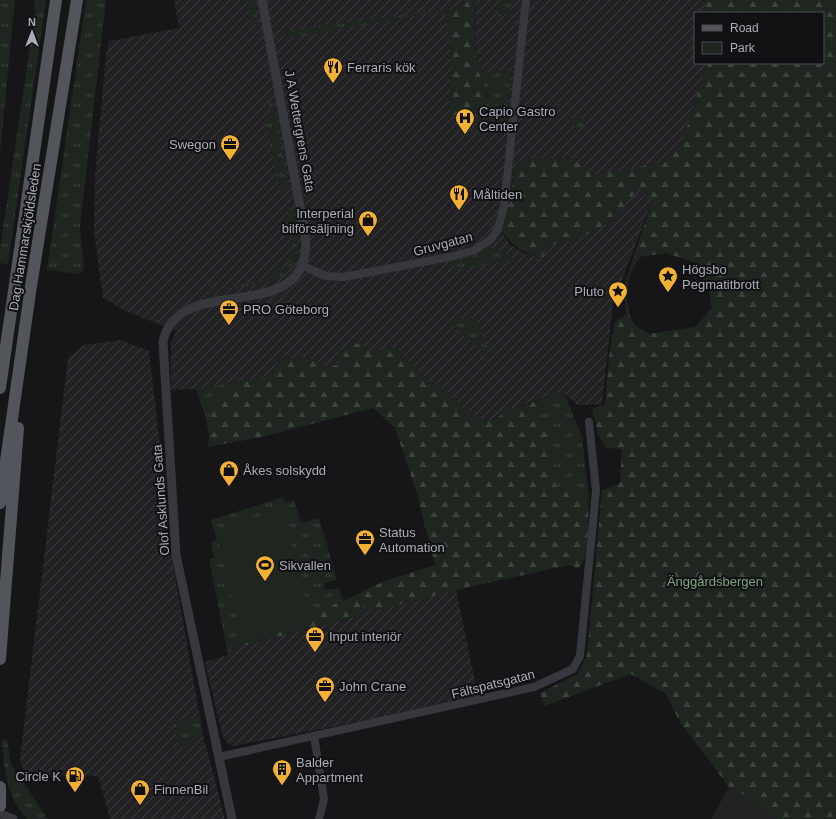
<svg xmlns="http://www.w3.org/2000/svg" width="836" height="819" viewBox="0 0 836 819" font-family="Arial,sans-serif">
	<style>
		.built { fill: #222225 }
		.industrial { fill: url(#industrial-furrows) }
		.grass { fill: url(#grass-tufts) }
		.forest { fill: url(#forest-firs); fill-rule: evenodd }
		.green { fill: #1e261f }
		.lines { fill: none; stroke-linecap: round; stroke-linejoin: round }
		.minor { stroke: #37383d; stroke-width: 8 }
		.tertiary { stroke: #37383d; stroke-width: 9 }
		.primary { stroke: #53555c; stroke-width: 12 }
		.labels { text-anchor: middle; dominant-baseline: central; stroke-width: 4; stroke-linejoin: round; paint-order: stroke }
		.poi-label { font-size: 13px; fill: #a8adb8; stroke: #111113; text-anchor: start }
		.street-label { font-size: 13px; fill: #a8adb8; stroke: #111113 }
		.park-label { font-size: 13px; fill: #7fa381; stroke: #111113 }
	</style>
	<defs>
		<pattern id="industrial-furrows" width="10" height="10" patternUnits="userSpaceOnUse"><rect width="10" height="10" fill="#222225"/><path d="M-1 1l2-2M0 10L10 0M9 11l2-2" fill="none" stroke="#3f3f43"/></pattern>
		<pattern id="grass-tufts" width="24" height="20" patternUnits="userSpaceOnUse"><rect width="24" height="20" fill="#1e261f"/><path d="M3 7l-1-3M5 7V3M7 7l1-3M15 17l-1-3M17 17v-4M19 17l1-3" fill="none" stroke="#3c433d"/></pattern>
		<pattern id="forest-firs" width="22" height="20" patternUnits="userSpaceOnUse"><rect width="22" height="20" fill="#1e261f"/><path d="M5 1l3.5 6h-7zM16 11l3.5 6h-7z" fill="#3c433d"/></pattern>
	</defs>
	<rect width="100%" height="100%" fill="#161618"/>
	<path class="built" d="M 729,787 L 747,797 L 775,819 L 711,819 Z"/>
	<path class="industrial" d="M 174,0 L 464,0 L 465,7 L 445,12 L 450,36 L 451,70 L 449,107 L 462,117 L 504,135 L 511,71 L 488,71 L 478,66 L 475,41 L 476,0 L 705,0 L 707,13 L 695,13 L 695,63 L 708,63 L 681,145 L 666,162 L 594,176 L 574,159 L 546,158 L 517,161 L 509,199 L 500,229 L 509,244 L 525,254 L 542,258 L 548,246 L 583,237 L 608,223 L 639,189 L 653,199 L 613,303 L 602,404 L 577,405 L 565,394 L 558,393 L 508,410 L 490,423 L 477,418 L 443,390 L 427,380 L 396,348 L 368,351 L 328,367 L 304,357 L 278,359 L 277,375 L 196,389 L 171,390 L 171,343 L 176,331 L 121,309 L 103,298 L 94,232 L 95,175 L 106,54 L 109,41 L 179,28 Z
		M 120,340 L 149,351 L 160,446 L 167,531 L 203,735 L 225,819 L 110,819 L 98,776 L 25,775 L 20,758 L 68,358 L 83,345 Z
		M 456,590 L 478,695 L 377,718 L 233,746 L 228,743 L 223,737 L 205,662 L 228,655 L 227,650 L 364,614 L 362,605 L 371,602 L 375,611 Z"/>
	<path class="grass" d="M 0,0 L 15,0 L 0,152 Z
		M 34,0 L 46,0 L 8,264 L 0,263 L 0,249 L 35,13 Z
		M 86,0 L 106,0 L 80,227 L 84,269 L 80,274 L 47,270 Z
		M 247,0 L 254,0 L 258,23 L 253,26 Z
		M 500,0 L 516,0 L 511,6 L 510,11 L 500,19 L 498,16 Z
		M 465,7 L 285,39 L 283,31 Z
		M 478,66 L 488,71 L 511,71 L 504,135 L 462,117 L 451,116 L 471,111 L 488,99 Z
		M 268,102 L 274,105 L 278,129 L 276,131 L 279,138 L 288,186 L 285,189 L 281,189 L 279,186 L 265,118 L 272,116 Z
		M 569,118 L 584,119 L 584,124 L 581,128 L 573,125 Z
		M 288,210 L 293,210 C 297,235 305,260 281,277 L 275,272 C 302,261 292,238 286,215 L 288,215 Z
		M 489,247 L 496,248 L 515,260 L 509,264 L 508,260 L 456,270 L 453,262 L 477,255 Z
		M 273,272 L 280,278 L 259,284 L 209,292 L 208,285 L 211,284 L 212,291 L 268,279 L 268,273 L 273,276 Z
		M 471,317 L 477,320 L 491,357 L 449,324 L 450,320 Z
		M 231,383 L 222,399 L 206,419 L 196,389 Z
		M 558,393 L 564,395 L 567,399 L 582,437 L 589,498 L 568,492 L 555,484 L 549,442 L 537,401 Z
		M 283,497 L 285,502 L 294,500 L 301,523 L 319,518 L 337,580 L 324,583 L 325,590 L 339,588 L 344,601 L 327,606 L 316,617 L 227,650 L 209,559 L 214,558 L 211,542 L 217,540 L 211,520 Z
		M 200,717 L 203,736 L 191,745 L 167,751 L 166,749 L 178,746 L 174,722 Z
		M 7,739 L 11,764 L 48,819 L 27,819 C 6,796 4,769 2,740 Z"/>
	<path class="forest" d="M 464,0 L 476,0 C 474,22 473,44 478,66 C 481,82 489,94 487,111 L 471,111 L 451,116 C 447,100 451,85 451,68 C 451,49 449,31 445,12 L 465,7 Z
		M 705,0 L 836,0 L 836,819 L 775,819 L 747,797 L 729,787 L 679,721 L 666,694 L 631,674 L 544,706 L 540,693 L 578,674 L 587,655 L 602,491 L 620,483 L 622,449 L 606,448 L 597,433 L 596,423 L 592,411 L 593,408 L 603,406 L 605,403 L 609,357 L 615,322 L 626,315 L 625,300 L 620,298 L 653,199 L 639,189 L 608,223 L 583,237 L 548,246 L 542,258 C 521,253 514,246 501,230 L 510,199 L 517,161 L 546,158 L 574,159 L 594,175 L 666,162 L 681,145 L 708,63 L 823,63 L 823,13 L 707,13 ZM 666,253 L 693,262 L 709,290 L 712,308 L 695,327 L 649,334 L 635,325 L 630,316 L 626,296 L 629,276 L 640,257 Z
		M 361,343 L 368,351 L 396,348 L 427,380 L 443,390 L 477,418 L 490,423 L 508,410 L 537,401 L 549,442 L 555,484 L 568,492 L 589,498 C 587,517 591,555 578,569 L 570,565 L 460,589 L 375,611 L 371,602 L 362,605 L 364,614 L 227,650 L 316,617 L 327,606 L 344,601 L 382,582 L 435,565 L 417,494 L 395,428 L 373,408 L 262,437 L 208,447 L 209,436 L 206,419 L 222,399 L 231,383 L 276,375 L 278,359 L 304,357 L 328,367 L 338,364 L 339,350 Z"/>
	<path class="green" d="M 284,512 L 312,624 L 243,641 L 215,529 Z"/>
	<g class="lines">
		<path class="minor" d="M 303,266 L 326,276 L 344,277 L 454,256 L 475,250 L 491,239 L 498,229 L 504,206 L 526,0
			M 314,736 L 324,799 L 319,819
			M 219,757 L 534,687 L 573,669 L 580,656 L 594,512 L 596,490 L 589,422"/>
		<path class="tertiary" d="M 3,815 L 13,819
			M 232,819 L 176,555 L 163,342 C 177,268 316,332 305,234 L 262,0"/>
		<path class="primary" d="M 0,388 L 56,0
			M 0,503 L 31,286 L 77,0
			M 0,659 L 18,428
			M 0,787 L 0,806"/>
	</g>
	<defs>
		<symbol id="restaurant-pin" viewBox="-11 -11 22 30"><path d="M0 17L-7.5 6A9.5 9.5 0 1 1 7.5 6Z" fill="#f2b134" stroke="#111113"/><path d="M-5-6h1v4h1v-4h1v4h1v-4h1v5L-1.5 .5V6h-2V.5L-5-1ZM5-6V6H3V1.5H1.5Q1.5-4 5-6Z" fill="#111"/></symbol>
		<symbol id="hospital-pin" viewBox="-11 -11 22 30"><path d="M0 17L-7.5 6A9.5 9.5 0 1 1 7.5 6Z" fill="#f2b134" stroke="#111113"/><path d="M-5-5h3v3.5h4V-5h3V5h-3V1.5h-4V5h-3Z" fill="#111"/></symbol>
		<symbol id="office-pin" viewBox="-11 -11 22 30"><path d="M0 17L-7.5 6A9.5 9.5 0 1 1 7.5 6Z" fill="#f2b134" stroke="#111113"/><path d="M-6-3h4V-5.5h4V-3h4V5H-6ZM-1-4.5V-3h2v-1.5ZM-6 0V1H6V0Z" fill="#111"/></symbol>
		<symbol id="shop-pin" viewBox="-11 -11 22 30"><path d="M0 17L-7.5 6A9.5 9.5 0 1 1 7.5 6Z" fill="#f2b134" stroke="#111113"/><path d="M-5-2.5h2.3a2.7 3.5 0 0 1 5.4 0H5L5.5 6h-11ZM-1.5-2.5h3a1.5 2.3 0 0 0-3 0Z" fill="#111"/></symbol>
		<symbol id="sight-pin" viewBox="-11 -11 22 30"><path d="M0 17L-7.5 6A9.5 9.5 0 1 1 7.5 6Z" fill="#f2b134" stroke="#111113"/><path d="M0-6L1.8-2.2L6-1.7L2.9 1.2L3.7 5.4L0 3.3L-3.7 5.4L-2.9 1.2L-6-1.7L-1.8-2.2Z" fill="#111"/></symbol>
		<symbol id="stadium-pin" viewBox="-11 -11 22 30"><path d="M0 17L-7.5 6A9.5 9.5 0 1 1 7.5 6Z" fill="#f2b134" stroke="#111113"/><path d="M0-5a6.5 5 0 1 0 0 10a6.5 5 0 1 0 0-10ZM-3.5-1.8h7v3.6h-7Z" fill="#111"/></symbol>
		<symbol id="building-pin" viewBox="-11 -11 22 30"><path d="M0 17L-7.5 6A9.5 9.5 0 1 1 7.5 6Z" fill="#f2b134" stroke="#111113"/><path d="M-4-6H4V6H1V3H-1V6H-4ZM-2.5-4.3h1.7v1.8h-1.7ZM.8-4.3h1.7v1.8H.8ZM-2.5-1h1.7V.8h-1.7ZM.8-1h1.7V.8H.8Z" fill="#111"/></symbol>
		<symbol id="fuel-pin" viewBox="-11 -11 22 30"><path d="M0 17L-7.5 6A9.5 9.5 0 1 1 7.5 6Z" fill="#f2b134" stroke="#111113"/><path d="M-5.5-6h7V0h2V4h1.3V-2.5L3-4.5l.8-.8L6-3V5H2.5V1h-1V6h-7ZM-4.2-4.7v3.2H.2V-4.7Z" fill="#111"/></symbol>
	</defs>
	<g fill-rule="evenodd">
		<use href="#restaurant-pin" x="322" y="56" width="22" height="30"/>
		<use href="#hospital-pin" x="454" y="107" width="22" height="30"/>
		<use href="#office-pin" x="219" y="133" width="22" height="30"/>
		<use href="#restaurant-pin" x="448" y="183" width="22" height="30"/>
		<use href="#shop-pin" x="357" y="209" width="22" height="30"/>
		<use href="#sight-pin" x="657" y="265" width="22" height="30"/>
		<use href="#sight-pin" x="607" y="280" width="22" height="30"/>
		<use href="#office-pin" x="218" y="298" width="22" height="30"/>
		<use href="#shop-pin" x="218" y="459" width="22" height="30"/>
		<use href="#office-pin" x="354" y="528" width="22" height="30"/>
		<use href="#stadium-pin" x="254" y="554" width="22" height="30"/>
		<use href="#office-pin" x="304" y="625" width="22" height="30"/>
		<use href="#office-pin" x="314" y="675" width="22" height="30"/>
		<use href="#building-pin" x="271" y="758" width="22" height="30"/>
		<use href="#fuel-pin" x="64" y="765" width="22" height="30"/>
		<use href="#shop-pin" x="129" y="778" width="22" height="30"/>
	</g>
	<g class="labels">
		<g class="poi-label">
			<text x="347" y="67">Ferraris kök</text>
			<text x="479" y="111">Capio Gastro<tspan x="479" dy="15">Center</tspan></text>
			<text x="216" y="144" text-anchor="end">Swegon</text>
			<text x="473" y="194">Måltiden</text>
			<text x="354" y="213" text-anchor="end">Interperial<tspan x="354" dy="15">bilförsäljning</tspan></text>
			<text x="682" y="269">Högsbo<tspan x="682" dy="15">Pegmatitbrott</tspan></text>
			<text x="604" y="291" text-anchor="end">Pluto</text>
			<text x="243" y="309">PRO Göteborg</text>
			<text x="243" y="470">Åkes solskydd</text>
			<text x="379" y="532">Status<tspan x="379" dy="15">Automation</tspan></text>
			<text x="279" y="565">Sikvallen</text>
			<text x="329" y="636">Input interiör</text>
			<text x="339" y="686">John Crane</text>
			<text x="296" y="762">Balder<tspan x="296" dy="15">Appartment</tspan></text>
			<text x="61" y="776" text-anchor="end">Circle K</text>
			<text x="154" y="789">FinnenBil</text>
		</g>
		<g class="street-label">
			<text transform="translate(300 131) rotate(80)">J A Wettergrens Gata</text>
			<text transform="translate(25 237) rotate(-81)">Dag Hammarskjöldsleden</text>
			<text transform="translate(443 244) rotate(-15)">Gruvgatan</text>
			<text transform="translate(161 500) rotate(-94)">Olof Asklunds Gata</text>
			<text transform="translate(493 684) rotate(-14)">Fältspatsgatan</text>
		</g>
		<g class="park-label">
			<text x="715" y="581">Änggårdsbergen</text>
		</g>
	</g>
	<rect x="694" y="12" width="130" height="52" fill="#111113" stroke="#4d4f55"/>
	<rect x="702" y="25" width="20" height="6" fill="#53555c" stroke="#4d4f55"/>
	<text x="730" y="32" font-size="12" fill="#a8adb8">Road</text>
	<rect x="702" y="42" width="20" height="12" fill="#1e261f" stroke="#4d4f55"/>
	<text x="730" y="52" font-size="12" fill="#a8adb8">Park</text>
	<g transform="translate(32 32)" stroke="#111113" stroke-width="3" paint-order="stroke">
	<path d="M0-3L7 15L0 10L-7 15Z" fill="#a8adb8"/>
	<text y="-6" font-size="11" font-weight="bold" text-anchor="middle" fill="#a8adb8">N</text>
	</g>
</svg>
